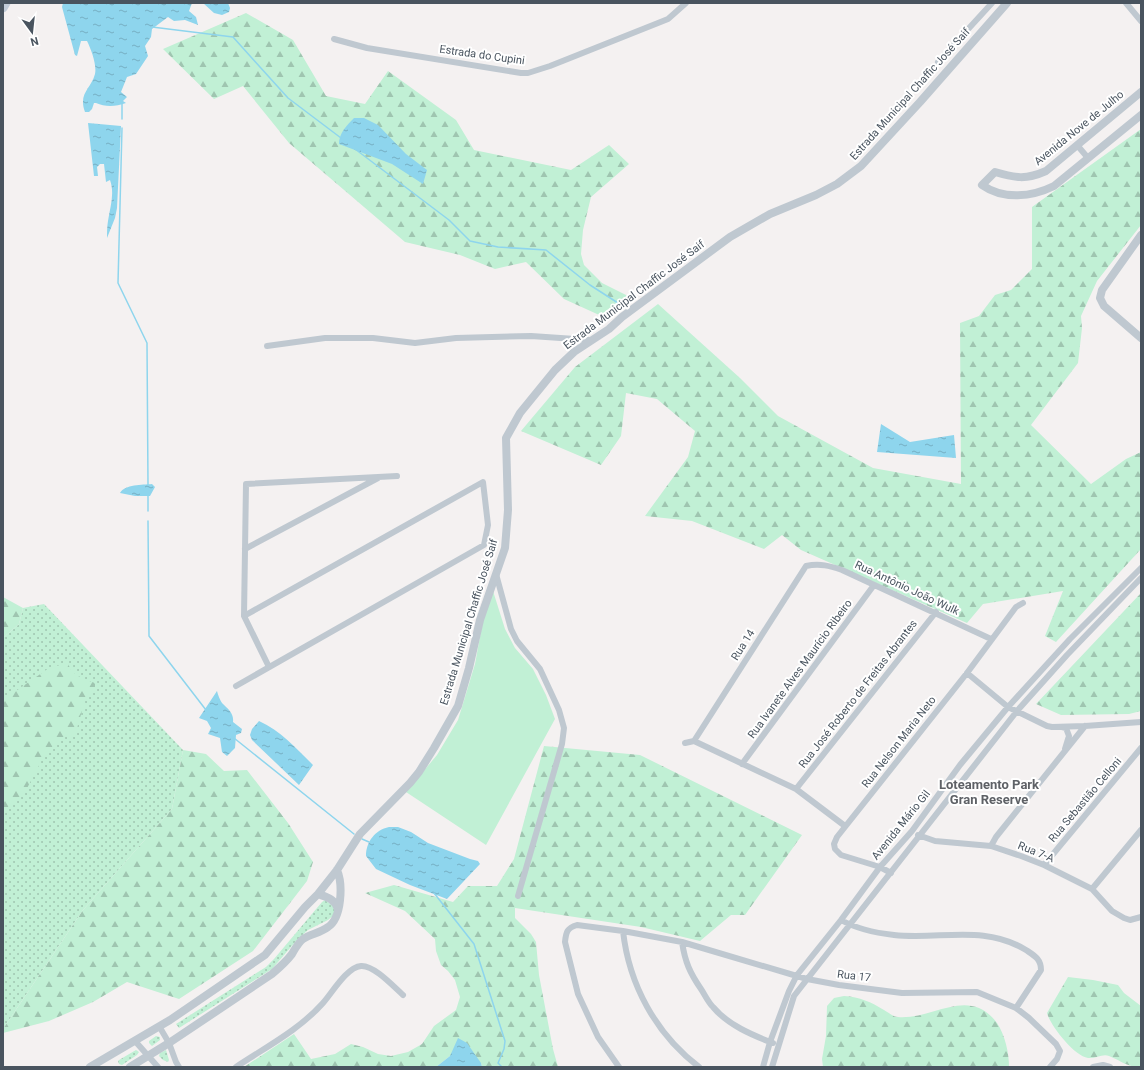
<svg xmlns="http://www.w3.org/2000/svg" width="1144" height="1070" viewBox="0 0 1144 1070" font-family="Roboto,sans-serif">
	<style>
		.grass { fill: url(#grass-dots) }
		.forest { fill: url(#forest-firs) }
		.garden { fill: #c1f0d5 }
		.water { fill: url(#water-ripples) }
		.lines { fill: none; stroke-linecap: round; stroke-linejoin: round }
		.stream { stroke: #8ed5ed; stroke-width: 1.5 }
		.minor { stroke: #bfc8d0; stroke-width: 6 }
		.tertiary { stroke: #bfc8d0; stroke-width: 8 }
		.secondary { stroke: #c2ccd8; stroke-width: 9 }
		.labels { text-anchor: middle; dominant-baseline: central; stroke-width: 4; stroke-linejoin: round; paint-order: stroke }
		.street-label { font-size: 11px; fill: #49545f; stroke: #fff }
		.quarter-label { font-size: 13px; font-weight: bold; fill: #5e6166; stroke: #fff }
	</style>
	<defs>
		<pattern id="grass-dots" width="8" height="8" patternUnits="userSpaceOnUse"><rect width="8" height="8" fill="#c1f0d5"/><path d="M2 2h.1M6 6h.1" fill="none" stroke="#9fc5b0" stroke-width="1.8" stroke-linecap="round"/></pattern>
		<pattern id="forest-firs" width="22" height="20" patternUnits="userSpaceOnUse"><rect width="22" height="20" fill="#c1f0d5"/><path d="M5 1l3.5 6h-7zM16 11l3.5 6h-7z" fill="#9fc5b0"/></pattern>
		<pattern id="water-ripples" width="26" height="14" patternUnits="userSpaceOnUse"><rect width="26" height="14" fill="#8ed5ed"/><path d="M2 4q2-2 4 0t4 0M15 11q2-2 4 0t4 0" fill="none" stroke="#76afc3"/></pattern>
	</defs>
	<rect width="100%" height="100%" fill="#f4f1f1"/>
	<path class="grass" d="M 44,604 L 183,750 L 172,809 L 83,910 L 3,1029 L 3,638 L 19,624 L 23,608 Z
		M 325,900 L 336,908 L 334,915 L 328,920 L 308,930 L 297,940 L 272,969 L 179,1028 L 176,1024 L 266,967 L 274,959 L 322,902 Z
		M 156,1036 L 160,1037 L 160,1040 L 152,1046 L 149,1043 L 149,1041 Z
		M 136,1050 L 139,1052 L 137,1055 L 122,1065 L 119,1064 L 118,1061 L 119,1060 Z
		M 166,1050 L 169,1060 L 168,1062 L 163,1060 L 159,1056 L 160,1053 Z"/>
	<path class="forest" d="M 246,13 L 293,40 L 326,96 L 365,104 L 388,71 L 456,120 L 474,150 L 571,170 L 609,145 L 629,164 L 591,197 L 583,230 L 581,254 L 584,265 L 602,283 L 634,299 L 608,319 L 564,299 L 526,262 L 495,269 L 460,255 L 405,242 L 289,143 L 243,86 L 214,99 L 163,49 Z
		M 1141,129 L 1141,225 L 1097,281 L 1081,316 L 1082,328 L 1078,363 L 1031,425 L 1091,484 L 1126,459 L 1141,452 L 1141,549 L 1056,642 L 1045,636 L 1063,591 L 983,604 L 967,623 L 801,550 L 782,535 L 764,549 L 692,521 L 645,516 L 688,457 L 695,431 L 657,399 L 626,393 L 621,436 L 601,465 L 521,431 L 575,367 L 658,304 L 740,378 L 778,416 L 873,468 L 961,484 L 960,323 L 979,316 L 995,295 L 1011,290 L 1032,269 L 1032,207 Z
		M 1141,593 L 1141,711 L 1129,714 L 1061,715 L 1036,704 Z
		M 3,597 L 23,608 L 19,624 L 3,638 Z
		M 68,663 C 71,675 84,679 95,683 L 95,689 L 86,697 L 75,735 L 65,736 L 46,752 L 24,794 L 3,811 L 3,700 L 49,668 Z
		M 544,746 L 640,755 L 802,835 L 745,915 L 731,915 L 700,941 L 641,927 L 515,908 L 515,918 L 531,934 L 536,942 L 539,975 L 553,1049 L 558,1067 L 482,1067 L 481,1063 L 450,1056 L 436,1067 L 244,1067 L 294,1034 L 311,1059 L 335,1054 L 351,1044 L 363,1047 L 378,1054 L 391,1056 L 408,1052 L 422,1044 L 434,1026 L 456,1010 L 460,997 L 455,980 L 448,971 L 441,965 L 436,951 L 435,939 L 405,911 L 365,893 L 394,885 L 453,902 L 468,886 L 497,886 L 514,859 Z
		M 183,750 L 206,754 L 224,771 L 247,770 L 288,823 L 313,862 L 307,881 L 253,951 L 179,999 L 127,982 L 93,1002 L 49,1021 L 3,1033 L 3,1029 L 83,910 L 172,809 Z
		M 1068,977 L 1093,980 L 1118,985 L 1124,993 L 1141,1006 L 1141,1067 C 1126,1067 1122,1061 1109,1056 C 1103,1053 1095,1059 1088,1058 C 1074,1056 1050,1025 1047,1013 Z
		M 844,996 C 860,997 871,1002 884,1010 C 888,1012 893,1017 898,1017 C 933,1020 969,985 997,1023 C 1005,1035 1009,1053 1009,1067 L 823,1067 L 822,1059 L 826,1036 L 827,1006 L 834,998 Z"/>
	<path class="garden" d="M 493,591 L 505,629 L 515,648 L 533,669 L 546,695 L 555,719 L 486,845 L 406,792 L 437,755 L 458,720 L 475,664 L 484,615 Z"/>
	<path class="water" d="M 63,3 L 192,3 L 189,11 L 196,17 L 198,25 L 185,20 L 174,21 L 168,17 L 152,29 L 151,37 L 145,46 L 148,56 L 136,74 L 127,77 L 121,92 L 127,97 L 123,101 L 126,103 C 115,107 105,107 96,103 L 94,103 L 92,109 L 89,112 L 85,112 C 78,93 91,89 95,74 C 97,65 91,49 87,41 L 81,41 L 77,56 L 75,55 L 62,7 Z
		M 203,3 L 228,3 L 230,8 L 229,12 L 222,15 L 214,13 Z
		M 354,118 L 364,118 L 378,125 L 406,154 L 427,170 L 423,184 L 392,164 L 339,144 C 339,133 347,125 354,118 Z
		M 88,123 L 121,126 L 117,208 L 115,218 L 107,238 C 107,232 107,227 108,221 C 110,207 115,194 110,180 L 106,182 L 104,164 L 100,164 L 97,167 L 98,176 L 94,176 Z
		M 881,424 L 910,442 L 954,435 L 956,458 L 877,452 Z
		M 152,484 L 155,487 L 150,496 L 135,496 L 120,493 C 125,484 142,485 152,484 Z
		M 217,691 C 218,695 220,700 222,703 C 228,709 234,713 233,722 L 242,729 L 241,733 L 236,735 L 235,748 L 227,756 L 222,752 L 220,738 L 208,734 L 211,728 L 207,721 L 199,718 Z
		M 259,721 C 281,731 296,748 313,765 L 299,785 L 252,740 L 250,735 L 252,729 Z
		M 389,827 L 398,827 L 411,832 L 428,843 L 470,859 L 478,861 L 480,864 L 447,899 L 410,885 L 376,869 L 366,856 C 366,842 375,830 389,827 Z
		M 458,1038 L 467,1043 L 481,1063 L 482,1067 L 436,1067 L 450,1056 Z"/>
	<g class="lines">
		<path class="stream" d="M 152,27 L 233,37 L 288,98 L 341,138
			M 122,102 L 122,119
			M 122,128 L 118,283 L 147,343 L 148,485
			M 355,149 L 449,220 L 470,241 L 498,247 L 546,250 L 590,285 L 618,303
			M 148,495 L 148,511
			M 148,521 L 149,636 L 206,710
			M 234,738 L 354,834
			M 362,839 L 369,842
			M 434,893 L 474,944 L 505,1041 L 504,1049 L 498,1063 L 502,1067"/>
		<path class="minor" d="M 1126,3 L 1141,21
			M 334,39 L 367,48 L 521,73 L 528,73 L 550,66 L 658,23 L 668,19 L 686,3
			M 938,62 L 992,3
			M 1077,145 L 1088,158
			M 267,346 L 325,338 L 373,338 L 415,343 L 456,338 L 531,336 L 590,340
			M 245,549 L 378,478
			M 496,574 L 511,629 L 517,641 L 540,669 L 559,710 L 564,728 L 562,744 L 518,896
			M 269,667 L 244,616 L 246,484 L 397,476
			M 967,673 L 1008,707 L 1047,726 L 1052,727 L 1085,726 L 1141,722
			M 236,686 L 484,545 L 488,525 L 483,482 L 244,616
			M 1062,727 L 1066,728 L 1069,736 L 1065,749
			M 694,741 L 806,566 C 820,563 830,566 842,570 L 991,639
			M 685,743 L 694,741 L 796,789 L 845,826
			M 742,764 L 874,585
			M 796,789 L 936,612
			M 918,835 L 935,841 L 991,846 L 1021,856 L 1044,865 L 1092,889 L 1112,911 L 1124,918 L 1130,920 L 1141,917
			M 991,846 L 996,837 L 1085,726
			M 1044,865 L 1141,748
			M 891,873 L 880,867 L 841,855 L 835,849 L 834,844 L 837,837 L 967,673 L 1016,607 L 1023,603
			M 1092,889 L 1141,830
			M 841,920 C 857,929 876,933 894,935 C 940,940 984,924 1026,950 C 1035,956 1041,959 1041,970 L 1016,1008
			M 623,931 C 629,985 656,1034 699,1067
			M 682,942 C 685,962 690,973 701,989 C 705,995 708,1002 713,1007 C 728,1025 752,1035 773,1043
			M 159,1026 L 169,1043 L 176,1062 L 179,1067
			M 135,1041 L 158,1067
			M 236,1067 C 266,1047 299,1030 323,1003 C 332,993 347,967 361,966 C 374,965 394,987 403,995
			M 619,1067 L 598,1037 L 578,994 L 565,942 C 566,932 567,928 577,925 L 623,931 L 682,942 L 807,979 L 839,985 L 902,993 L 977,992 L 1016,1008 L 1029,1018 L 1056,1044 L 1060,1051 L 1057,1059 L 1050,1067
			M 763,1067 L 770,1042 L 789,991 L 797,975 L 841,920 L 880,867 L 912,831 L 960,765 L 1008,707 L 1070,639 L 1141,568
			M 772,1067 L 794,996 L 1017,711 L 1067,655 L 1141,578
			M 1093,1067 L 1103,1065 L 1110,1067"/>
		<path class="tertiary" d="M 1141,92 L 1046,171 C 1026,180 1015,178 995,172 L 982,185 C 1003,200 1032,197 1054,186 L 1141,115
			M 1141,235 L 1102,290 L 1100,298 L 1104,306 L 1141,338
			M 318,894 C 327,897 335,899 338,909
			M 90,1067 L 170,1020 L 265,955 L 305,907 L 318,894 L 337,870 L 360,834 L 410,783 L 419,772 L 434,748 L 458,706 L 469,668 L 480,620 L 505,548 L 508,510 L 506,438 L 520,413 L 555,370 L 574,352 L 609,329 L 622,317 L 730,237 L 770,214 L 816,195 L 837,184 L 861,166 L 920,102 L 1007,3
			M 130,1067 L 169,1043 L 272,974 C 279,968 286,962 292,954 C 295,949 298,943 303,939 C 310,934 320,933 328,927 C 342,918 343,884 337,870"/>
		<path class="secondary" d="M 3,8 L 6,3"/>
	</g>
	<g class="labels">
		<g class="street-label">
			<text transform="translate(482 55) rotate(8)">Estrada do Cupini</text>
			<text transform="translate(910 94) rotate(-48)">Estrada Municipal Chaffic José Saif</text>
			<text transform="translate(1079 128) rotate(-39)">Avenida Nove de Julho</text>
			<text transform="translate(634 295) rotate(-37)">Estrada Municipal Chaffic José Saif</text>
			<text transform="translate(907 588) rotate(25)">Rua Antônio João Wulk</text>
			<text transform="translate(469 622) rotate(-73)">Estrada Municipal Chaffic José Saif</text>
			<text transform="translate(743 645) rotate(-58)">Rua 14</text>
			<text transform="translate(800 669) rotate(-54)">Rua lvanete Alves Maurício Ribeiro</text>
			<text transform="translate(858 694) rotate(-52)">Rua José Roberto de Freitas Abrantes</text>
			<text transform="translate(899 742) rotate(-52)">Rua Nelson Maria Neto</text>
			<text transform="translate(1085 800) rotate(-50)">Rua Sebastião Celloni</text>
			<text transform="translate(901 825) rotate(-51)">Avenida Mário Gil</text>
			<text transform="translate(1036 852) rotate(22)">Rua 7-A</text>
			<text transform="translate(854 976) rotate(7)">Rua 17</text>
		</g>
		<g class="quarter-label">
			<text x="989" y="784">Loteamento Park<tspan x="989" dy="15">Gran Reserve</tspan></text>
		</g>
	</g>
	<rect width="1144" height="1070" fill="none" stroke="#49545f" stroke-width="8"/>
	<g transform="translate(32 32) rotate(165)" stroke="#ffffff" stroke-width="3" paint-order="stroke">
	<path d="M0-3L7 15L0 10L-7 15Z" fill="#49545f"/>
	<text y="-6" font-size="11" font-weight="bold" text-anchor="middle" fill="#49545f">N</text>
	</g>
</svg>
